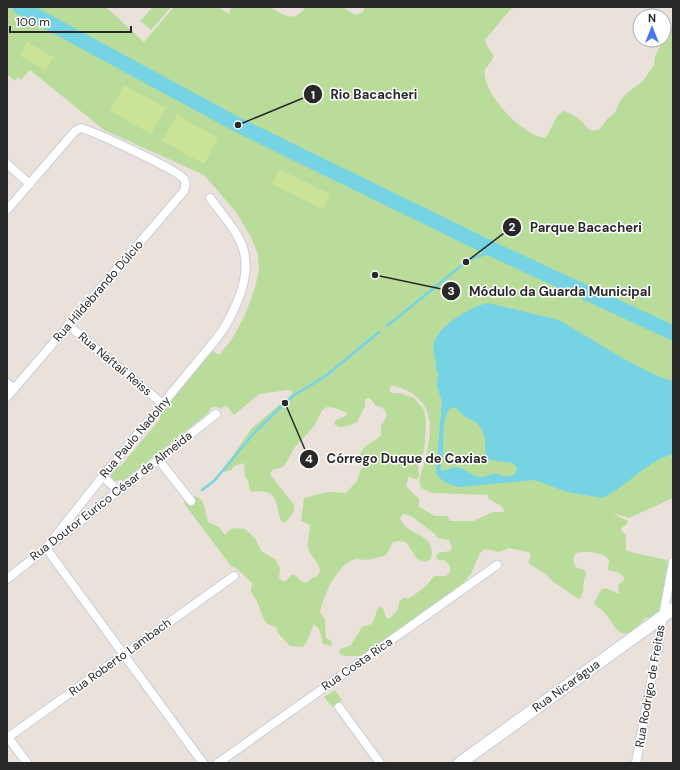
<svg xmlns="http://www.w3.org/2000/svg" width="680" height="770" viewBox="0 0 680 770" font-family="'DM Sans',sans-serif">
	<style>
		.green { fill: #b9dc9b; fill-rule: evenodd }
		.pitch { fill: #cbe397 }
		.water { fill: #75d3e4; fill-rule: evenodd }
		.lines { fill: none; stroke-linecap: round; stroke-linejoin: round }
		.stream { stroke: #75d3e4; stroke-width: 2.5 }
		.river { stroke: #75d3e4; stroke-width: 15 }
		.street-casing { stroke: #c9ced9; stroke-width: 10 }
		.secondary-casing { stroke: #c9ced9; stroke-width: 14 }
		.street { stroke: #fff; stroke-width: 8 }
		.secondary { stroke: #fff; stroke-width: 12 }
		.labels { text-anchor: middle; dominant-baseline: central; stroke-width: 3; stroke-linejoin: round; paint-order: stroke }
		.street-label { font-size: 12px; fill: #282828; stroke: #fff }
		.leader { fill: none; stroke: #282828; stroke-width: 1.5 }
		.callout-dot { fill: #282828; stroke: #fff; stroke-width: 1.5 }
		.mark-label { font-size: 12px; text-anchor: middle; font-weight: bold; fill: #fff }
		.callout-label { font-size: 13px; text-anchor: middle; font-weight: bold; fill: #282828; stroke: #fff; stroke-width: 3; stroke-linejoin: round; paint-order: stroke }
	</style>
	<rect width="100%" height="100%" fill="#eae1db"/>
	<path class="green" d="M 7,7 L 106,7 L 144,42 L 174,7 L 218,7 L 229,14 L 231,7 C 238,7 265,5 269,7 C 283,13 292,25 306,7 L 343,7 L 355,15 L 363,12 L 365,7 L 516,7 L 510,10 L 485,40 C 488,56 502,50 485,69 C 480,91 522,136 545,138 C 553,130 553,116 564,111 C 570,113 576,116 581,121 C 587,127 589,133 599,130 L 608,118 L 614,114 L 622,98 L 629,91 L 643,81 L 654,65 L 655,56 L 661,45 L 673,27 L 673,498 L 629,518 L 612,513 L 628,521 L 627,524 L 621,528 L 621,530 L 626,535 L 626,551 L 667,560 L 669,563 L 662,610 L 656,617 L 645,618 C 642,623 637,628 632,631 C 617,641 613,620 603,611 C 600,608 597,608 594,603 L 601,590 L 605,588 L 619,594 L 618,585 L 624,580 L 624,577 L 619,573 L 608,570 C 608,567 609,563 609,561 C 606,551 583,551 576,553 L 573,559 L 575,567 L 585,570 L 586,575 C 581,583 586,594 579,599 L 552,581 L 546,574 L 528,563 L 531,555 L 529,552 L 508,548 C 498,555 495,550 485,549 L 480,553 L 471,574 L 463,583 L 390,637 L 360,656 L 344,656 L 339,653 L 340,649 L 351,645 L 362,627 C 365,625 368,626 371,624 C 375,622 375,612 379,607 L 383,608 L 386,617 L 389,619 L 398,610 L 399,602 L 403,598 L 410,598 L 426,586 L 434,576 L 446,576 L 450,572 L 450,566 L 444,560 L 438,560 L 436,556 L 438,553 L 450,551 L 452,548 L 449,540 L 438,538 C 433,531 429,530 423,525 C 414,519 417,517 403,514 L 400,518 C 407,538 437,531 431,559 L 425,562 L 417,559 L 406,542 L 399,541 L 393,542 L 386,555 C 379,557 371,560 364,560 C 361,560 358,558 355,559 C 337,564 323,596 320,613 L 325,619 L 326,638 L 331,641 L 332,646 L 323,644 L 319,629 L 314,624 L 306,643 L 303,647 L 290,646 L 278,633 L 277,628 C 274,626 271,626 268,624 C 260,617 260,602 251,592 L 252,583 L 236,568 L 231,566 L 188,509 L 184,503 L 185,497 L 189,495 C 208,498 203,507 208,522 L 219,527 L 225,535 L 229,530 L 235,528 L 245,529 L 255,538 L 262,552 L 275,559 L 280,568 L 279,578 L 283,581 L 286,581 L 291,575 L 295,575 L 300,580 L 306,583 L 312,578 L 317,577 L 320,571 C 319,560 310,557 308,548 C 307,540 310,533 310,525 L 301,521 L 304,498 L 328,492 L 346,493 L 357,481 L 361,469 L 368,463 L 367,459 L 363,458 L 360,455 C 363,444 374,443 381,435 L 381,426 L 387,416 C 386,410 382,406 376,406 L 370,398 L 365,399 L 365,406 L 357,422 L 348,426 L 340,427 L 335,425 L 334,423 L 336,420 L 346,416 L 347,413 L 335,408 L 327,407 L 322,410 L 315,425 L 295,447 L 286,463 L 283,467 L 272,470 L 270,474 L 294,505 L 294,511 L 286,522 L 282,522 C 276,514 280,495 266,492 C 261,490 255,493 250,491 L 248,480 L 245,477 L 244,463 L 234,466 L 231,470 L 224,472 L 223,470 L 251,429 L 292,394 L 292,391 L 288,390 L 259,394 L 234,415 L 226,405 L 221,409 L 217,407 L 212,407 L 207,414 L 124,480 L 113,481 L 110,478 L 110,471 L 115,464 L 120,467 L 161,418 L 156,414 L 211,349 L 217,354 L 220,354 L 232,339 L 245,315 L 255,288 L 259,270 L 258,254 L 251,237 L 236,212 L 204,175 L 104,130 L 30,70 L 21,80 L 18,77 L 15,81 L 7,74 ZM 391,385 C 436,396 434,427 424,464 C 422,472 417,480 421,488 L 432,493 L 490,495 L 488,496 L 489,499 L 501,506 L 505,512 L 493,512 L 473,521 L 450,521 L 447,516 L 435,516 L 419,507 L 419,499 L 406,486 L 409,476 L 414,479 L 417,479 L 419,476 L 418,466 L 420,457 L 424,452 L 425,441 L 426,419 L 424,410 L 414,398 L 400,393 L 392,393 L 390,391 Z
		M 153,7 L 171,7 L 151,30 L 140,21 Z
		M 335,690 L 342,700 L 332,707 L 324,697 Z"/>
	<path class="pitch" d="M 27,42 L 53,57 L 46,70 L 20,56 Z
		M 124,85 L 166,108 L 151,134 L 110,111 Z
		M 177,115 L 218,138 L 204,164 L 162,141 Z
		M 279,169 L 330,194 L 323,209 L 272,184 Z"/>
	<path class="water" d="M 488,303 L 559,320 L 624,359 L 657,376 L 673,381 L 673,454 C 645,462 628,486 602,498 L 567,492 L 535,480 L 461,487 C 452,486 438,481 436,471 L 442,402 L 437,386 L 438,373 L 436,370 C 437,361 432,353 434,343 C 437,327 473,305 488,303 ZM 454,407 C 459,409 459,412 463,415 C 467,419 473,419 477,423 C 491,438 481,451 489,460 L 513,463 L 517,468 L 515,474 C 504,480 503,473 494,474 C 489,474 485,478 479,477 C 470,475 465,468 456,467 C 450,467 446,472 441,470 C 439,464 443,461 443,454 C 444,439 441,423 449,409 Z"/>
	<g class="lines">
		<path class="stream" d="M 387,326 L 466,262 L 476,257 L 496,251
			M 202,490 L 214,481 L 255,432 L 285,403 L 293,396 L 327,375 L 379,332"/>
		<path class="river" d="M 20,7 L 238,125 L 496,251 L 673,333"/>
		<defs>
			<path id="street" d="M 7,164 L 30,184
				M 7,210 L 75,131 L 81,128 C 95,132 178,170 184,179 C 187,184 185,187 184,191 L 7,397
				M 68,325 L 163,404
				M 7,383 L 14,389
				M 158,459 L 191,501
				M 103,476 L 118,491
				M 7,579 L 216,414
				M 339,707 L 380,763
				M 7,736 L 27,763
				M 7,738 L 234,576
				M 203,763 L 46,548 L 103,476 L 217,338 C 227,325 234,311 240,295 C 256,249 236,233 210,198
				M 218,763 L 497,565
				M 636,763 L 673,562"/>
			<path id="secondary" d="M 460,763 L 673,609"/>
		</defs>
		<use href="#street" class="street-casing"/>
		<use href="#secondary" class="secondary-casing"/>
		<use href="#street" class="street"/>
		<use href="#secondary" class="secondary"/>
	</g>
	<g class="labels">
		<g class="street-label">
			<text transform="translate(98 291) rotate(-49)">Rua Hildebrando Dúlcio</text>
			<text transform="translate(115 364) rotate(40)">Rua Naftali Reiss</text>
			<text transform="translate(135 437) rotate(-50)">Rua Paulo Nadolny</text>
			<text transform="translate(111 496) rotate(-38)">Rua Doutor Eurico César de Almeida</text>
			<text transform="translate(120 657) rotate(-36)">Rua Roberto Lambach</text>
			<text transform="translate(357 664) rotate(-35)">Rua Costa Rica</text>
			<text transform="translate(566 686) rotate(-36)">Rua Nicarágua</text>
			<text transform="translate(650 686) rotate(-80)">Rua Rodrigo de Freitas</text>
		</g>
	</g>
	<path class="leader" d="M238 125L313 94M466 262L512 227M375 275L451 291M285 403L309 459"/>
	<g class="callout-dot">
		<circle cx="238" cy="125" r="4"/>
		<circle cx="466" cy="262" r="4"/>
		<circle cx="375" cy="275" r="4"/>
		<circle cx="285" cy="403" r="4"/>
		<circle cx="313" cy="94" r="10"/>
		<circle cx="512" cy="227" r="10"/>
		<circle cx="451" cy="291" r="10"/>
		<circle cx="309" cy="459" r="10"/>
	</g>
	<g class="mark-label">
		<text x="313" y="99">1</text>
		<text x="512" y="231">2</text>
		<text x="451" y="295">3</text>
		<text x="309" y="463">4</text>
	</g>
	<g class="callout-label">
		<text x="374" y="99">Rio Bacacheri</text>
		<text x="586" y="232">Parque Bacacheri</text>
		<text x="560" y="296">Módulo da Guarda Municipal</text>
		<text x="407" y="463">Córrego Duque de Caxias</text>
	</g>
	<rect width="680" height="770" fill="none" stroke="#282828" stroke-width="16"/>
	<g transform="translate(652 28)"><circle r="19" fill="#ffffff" stroke="#a9a9a9"/>
	<path d="M0-3L7 15L0 10L-7 15Z" fill="#4678eb"/>
	<text y="-6" font-size="11" font-weight="bold" text-anchor="middle" fill="#282828">N</text>
	</g>
	<path d="M10 26v6h121v-6" fill="none" stroke="#282828" stroke-width="2"/>
	<text x="16" y="26" font-size="12" fill="#282828" stroke="#ffffff" stroke-width="3" paint-order="stroke">100 m</text>
</svg>
